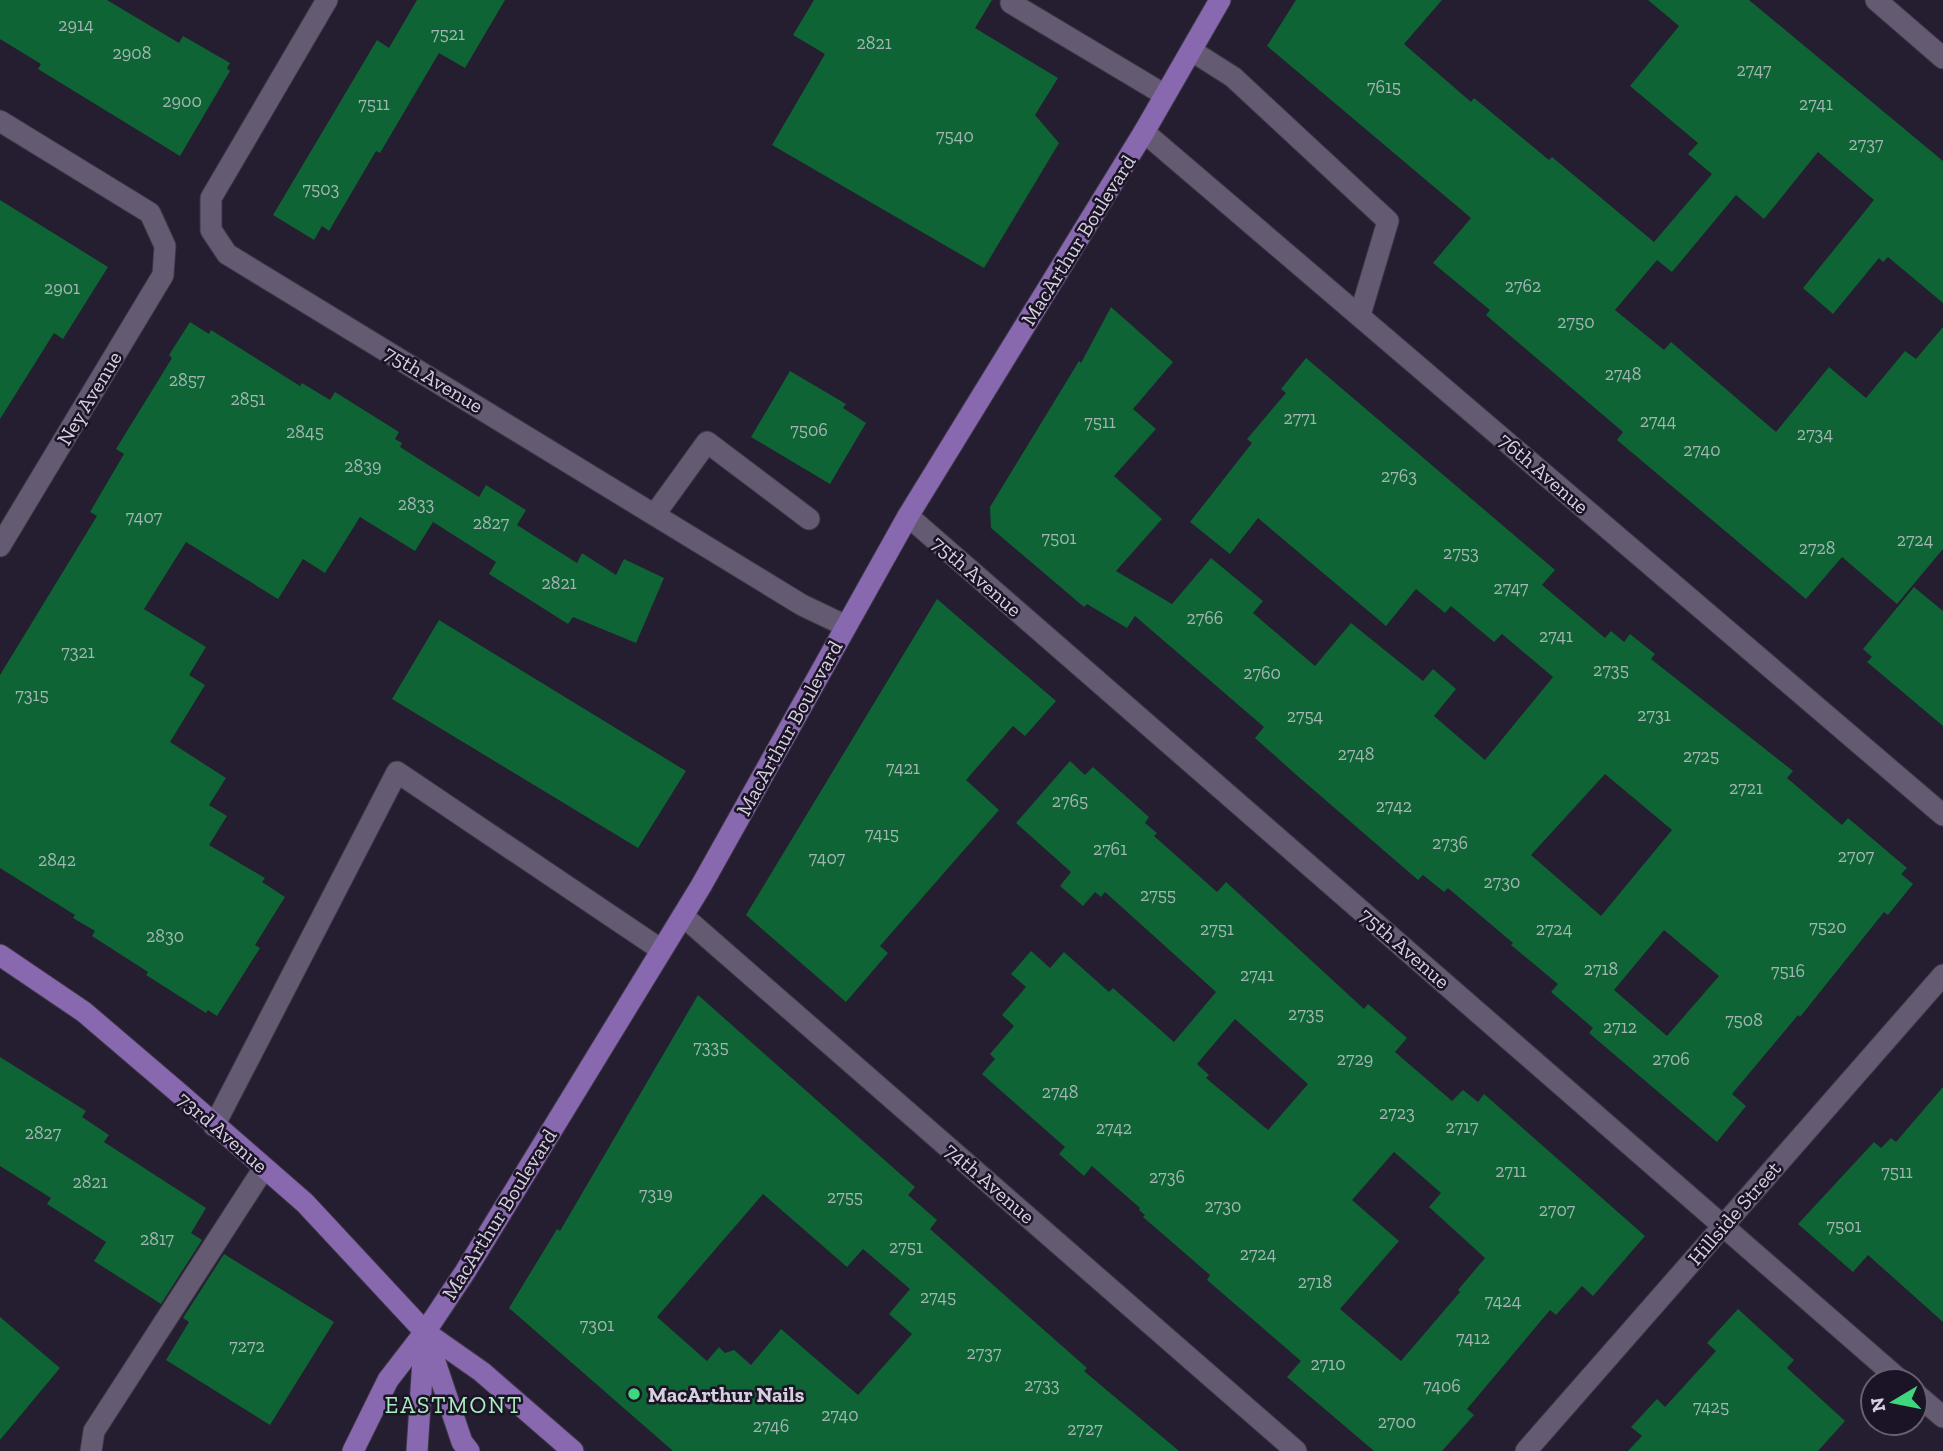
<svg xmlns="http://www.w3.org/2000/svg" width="1943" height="1451" viewBox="0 0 1943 1451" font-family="'Zilla Slab',serif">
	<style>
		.building { fill: #0e6434; fill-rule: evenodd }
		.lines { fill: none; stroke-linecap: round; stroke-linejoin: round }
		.minor-casing { stroke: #3e3747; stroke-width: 23 }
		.major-casing { stroke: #3e3747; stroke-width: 23 }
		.minor { stroke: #645b72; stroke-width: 21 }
		.major { stroke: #8869b0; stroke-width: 21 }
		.poi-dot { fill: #3fd77d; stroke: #1b1326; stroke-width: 2.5 }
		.labels { text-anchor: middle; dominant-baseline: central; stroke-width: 5; stroke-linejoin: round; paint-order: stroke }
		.number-label { font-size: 18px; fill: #a3b5b3 }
		.street-label { font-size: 21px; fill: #d5d0dd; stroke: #1b1326 }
		.poi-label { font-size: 21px; font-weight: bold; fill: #d5d0dd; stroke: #1b1326; text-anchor: start }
		.neighbourhood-label { font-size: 23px; letter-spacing: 2px; fill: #a9f0bd; stroke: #1b1326 }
	</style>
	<rect width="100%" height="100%" fill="#251d30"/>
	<path class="building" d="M 0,0 L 107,0 L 179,43 L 183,36 L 230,63 L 227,68 L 230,71 L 180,156 L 38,69 L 41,64 L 0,39 Z
		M 417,0 L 505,0 L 465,68 L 439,53 L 380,153 L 376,151 L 329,231 L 322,226 L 314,240 L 273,215 L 377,40 L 389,48 Z
		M 814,0 L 992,0 L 975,28 L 1058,78 L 1035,115 L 1059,143 L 984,268 L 772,145 L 825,54 L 793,35 Z
		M 1296,0 L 1442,0 L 1404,44 L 1471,102 L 1474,98 L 1549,160 L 1552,157 L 1654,242 L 1712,174 L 1688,154 L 1698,143 L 1630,86 L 1679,26 L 1648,0 L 1749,0 L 1943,161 L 1943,303 L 1888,257 L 1883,262 L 1879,258 L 1833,314 L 1803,288 L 1874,200 L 1818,152 L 1764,219 L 1736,195 L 1672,272 L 1657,260 L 1615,310 L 1664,350 L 1671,342 L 1776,432 L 1829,367 L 1866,398 L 1905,351 L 1916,359 L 1943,327 L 1943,549 L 1897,604 L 1842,557 L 1806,599 L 1617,440 L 1623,432 L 1486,315 L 1490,310 L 1433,263 L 1471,218 L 1267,46 Z
		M 0,200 L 108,267 L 63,339 L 54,333 L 0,419 Z
		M 1111,307 L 1173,362 L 1133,409 L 1156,429 L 1114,476 L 1162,519 L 1116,571 L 1172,604 L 1211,558 L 1263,601 L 1253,613 L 1315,666 L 1351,623 L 1423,681 L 1433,669 L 1456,689 L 1434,716 L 1485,760 L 1553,677 L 1502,634 L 1494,642 L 1451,606 L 1445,613 L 1416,589 L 1386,626 L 1258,518 L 1230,554 L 1190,522 L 1252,443 L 1247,439 L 1286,393 L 1281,389 L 1306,358 L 1555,570 L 1542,585 L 1605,638 L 1611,631 L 1624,642 L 1630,634 L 1655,654 L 1651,659 L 1793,771 L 1787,778 L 1842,825 L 1848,818 L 1907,868 L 1901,874 L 1913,884 L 1888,915 L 1884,912 L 1800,1017 L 1798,1015 L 1732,1094 L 1746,1106 L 1717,1142 L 1589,1033 L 1593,1028 L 1551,992 L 1558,984 L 1511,945 L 1513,943 L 1448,888 L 1444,892 L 1423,875 L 1418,880 L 1301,779 L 1255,738 L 1264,727 L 1135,616 L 1127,628 L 1087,604 L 1084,607 L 991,528 L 990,507 L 1079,361 L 1081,363 ZM 1605,774 L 1672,830 L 1601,916 L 1531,855 ZM 1664,930 L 1719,976 L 1667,1036 L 1614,990 Z
		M 190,322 L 209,334 L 211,330 L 300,386 L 302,383 L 330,400 L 335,392 L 399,432 L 395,439 L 402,443 L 400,447 L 479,497 L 486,485 L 526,510 L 517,525 L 577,563 L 582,553 L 616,575 L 624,559 L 664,578 L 636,643 L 573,617 L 568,624 L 489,574 L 496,562 L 433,522 L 415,551 L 360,517 L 325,573 L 303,559 L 278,599 L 186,542 L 144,609 L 206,647 L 189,675 L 205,685 L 170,742 L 226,778 L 209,805 L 227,816 L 209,845 L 265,878 L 262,882 L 285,897 L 255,945 L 260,948 L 217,1016 L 208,1010 L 206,1013 L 146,975 L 148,972 L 92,936 L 95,931 L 73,918 L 75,915 L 0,868 L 0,675 L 97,516 L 90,512 L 124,454 L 116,449 L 172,358 L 169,355 Z
		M 790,371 L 846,404 L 843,408 L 866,423 L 830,484 L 751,437 Z
		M 1914,587 L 1943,611 L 1943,726 L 1867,662 L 1872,657 L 1863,649 Z
		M 937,599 L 1056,701 L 1025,736 L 1013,726 L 966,780 L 999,810 L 880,946 L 888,953 L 846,1002 L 746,915 Z
		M 439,620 L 686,771 L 638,848 L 392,699 Z
		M 1070,761 L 1085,775 L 1093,767 L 1149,817 L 1145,823 L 1157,833 L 1154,836 L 1217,892 L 1226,882 L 1364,1009 L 1368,1004 L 1407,1038 L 1395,1052 L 1452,1101 L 1463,1090 L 1478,1102 L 1484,1094 L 1645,1236 L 1593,1296 L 1582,1286 L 1556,1315 L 1550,1310 L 1467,1409 L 1474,1415 L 1442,1451 L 1374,1451 L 1287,1377 L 1301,1361 L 1207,1280 L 1210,1275 L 1143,1217 L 1145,1215 L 1139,1210 L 1140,1208 L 1092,1166 L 1084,1176 L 1059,1154 L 1065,1147 L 982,1074 L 995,1059 L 990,1054 L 1014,1026 L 1002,1015 L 1026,987 L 1011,974 L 1031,951 L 1050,968 L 1064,952 L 1109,992 L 1113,988 L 1174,1042 L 1216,992 L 1105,892 L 1101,897 L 1095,892 L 1083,906 L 1060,886 L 1071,872 L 1016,823 ZM 1235,1019 L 1308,1084 L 1268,1130 L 1206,1078 L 1209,1075 L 1197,1064 ZM 1394,1152 L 1441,1193 L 1429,1207 L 1485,1258 L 1458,1290 L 1460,1292 L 1401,1361 L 1340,1309 L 1399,1241 L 1352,1200 Z
		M 698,995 L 915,1187 L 908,1195 L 937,1220 L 930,1229 L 1087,1368 L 1084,1371 L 1179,1451 L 673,1451 L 509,1308 L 557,1229 L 560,1231 ZM 763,1194 L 847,1267 L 863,1249 L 910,1289 L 889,1314 L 912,1334 L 858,1395 L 781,1329 L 751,1365 L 734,1350 L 725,1353 L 719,1347 L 707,1361 L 657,1317 Z
		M 0,1057 L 86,1111 L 82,1117 L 109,1135 L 104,1142 L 206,1208 L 191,1233 L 202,1240 L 161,1304 L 94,1261 L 106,1242 L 47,1204 L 51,1198 L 0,1166 Z
		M 1943,1087 L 1943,1322 L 1868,1255 L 1853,1272 L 1798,1224 L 1874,1142 L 1881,1148 L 1891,1138 L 1896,1142 Z
		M 224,1254 L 334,1322 L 270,1425 L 166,1360 L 189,1322 L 183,1318 Z
		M 1738,1309 L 1794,1360 L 1787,1368 L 1845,1421 L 1818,1451 L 1628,1451 L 1642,1436 L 1631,1427 L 1657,1399 L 1665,1407 L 1716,1351 L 1707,1343 Z
		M 0,1317 L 60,1368 L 0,1440 Z"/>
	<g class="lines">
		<defs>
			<path id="minor" d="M 327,0 L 211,198 L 211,230 L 227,254 L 802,605 L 846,626
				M 1013,0 L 1011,3 L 1165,95
				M 1876,0 L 1943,58
				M 1192,51 L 1233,77 L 1388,221 L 1360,315
				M 0,121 L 150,213 L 165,246 L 163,275 L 0,546
				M 1144,132 L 1943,815
				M 655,514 L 707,442 L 809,519
				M 908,516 L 1901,1381
				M 683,916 L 1296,1451
				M 214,1126 L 397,772 L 660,949
				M 1915,1393 L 1943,1417
				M 91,1451 L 94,1431 L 264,1168
				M 1526,1451 L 1943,975"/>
			<path id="major" d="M 0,955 L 84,1012 L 180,1094 L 305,1203 L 425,1332 L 482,1372 L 573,1451
				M 425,1332 L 462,1442 L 469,1451
				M 353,1451 L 388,1380 L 425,1332 L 465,1272 L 701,886 L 908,516 L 1144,132 L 1220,0
				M 417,1451 L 424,1345"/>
		</defs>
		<use href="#minor" class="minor-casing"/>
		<use href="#major" class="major-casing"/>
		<use href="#minor" class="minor"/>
		<use href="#major" class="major"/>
	</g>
	<circle class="poi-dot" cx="634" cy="1394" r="7"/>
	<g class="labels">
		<g class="number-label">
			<text x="76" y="25">2914</text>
			<text x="448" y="34">7521</text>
			<text x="874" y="43">2821</text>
			<text x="132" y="53">2908</text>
			<text x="1754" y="70">2747</text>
			<text x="1384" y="87">7615</text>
			<text x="182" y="101">2900</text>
			<text x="374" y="104">7511</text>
			<text x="1816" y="104">2741</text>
			<text x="955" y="136">7540</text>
			<text x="1866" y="144">2737</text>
			<text x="321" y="189">7503</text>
			<text x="1523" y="286">2762</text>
			<text x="62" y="288">2901</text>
			<text x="1576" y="322">2750</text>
			<text x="1623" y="374">2748</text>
			<text x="187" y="380">2857</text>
			<text x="248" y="399">2851</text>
			<text x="1300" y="418">2771</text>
			<text x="1658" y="421">2744</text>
			<text x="1100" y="422">7511</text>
			<text x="809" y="430">7506</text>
			<text x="305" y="432">2845</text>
			<text x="1815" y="434">2734</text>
			<text x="1702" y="450">2740</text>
			<text x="363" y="466">2839</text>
			<text x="1399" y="476">2763</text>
			<text x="416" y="504">2833</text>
			<text x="144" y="517">7407</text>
			<text x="491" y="523">2827</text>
			<text x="1059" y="538">7501</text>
			<text x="1915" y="540">2724</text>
			<text x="1817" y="548">2728</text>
			<text x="1461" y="553">2753</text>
			<text x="559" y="583">2821</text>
			<text x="1511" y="588">2747</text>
			<text x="1205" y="618">2766</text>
			<text x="1556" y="636">2741</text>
			<text x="78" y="652">7321</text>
			<text x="1611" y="670">2735</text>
			<text x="1262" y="673">2760</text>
			<text x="32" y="695">7315</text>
			<text x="1654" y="715">2731</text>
			<text x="1305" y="716">2754</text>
			<text x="1356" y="754">2748</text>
			<text x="1701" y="756">2725</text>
			<text x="903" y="768">7421</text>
			<text x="1746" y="788">2721</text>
			<text x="1070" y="801">2765</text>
			<text x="1394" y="806">2742</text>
			<text x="882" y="834">7415</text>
			<text x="1450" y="843">2736</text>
			<text x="1110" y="849">2761</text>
			<text x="1856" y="856">2707</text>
			<text x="827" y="858">7407</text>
			<text x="57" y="860">2842</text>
			<text x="1502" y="882">2730</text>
			<text x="1158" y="895">2755</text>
			<text x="1828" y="927">7520</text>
			<text x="1217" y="929">2751</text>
			<text x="1554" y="929">2724</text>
			<text x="165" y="936">2830</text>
			<text x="1601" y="969">2718</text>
			<text x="1788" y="971">7516</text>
			<text x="1257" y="975">2741</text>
			<text x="1306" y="1014">2735</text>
			<text x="1744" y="1020">7508</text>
			<text x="1620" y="1027">2712</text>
			<text x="711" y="1047">7335</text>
			<text x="1355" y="1059">2729</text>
			<text x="1671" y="1059">2706</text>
			<text x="1060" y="1092">2748</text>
			<text x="1397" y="1113">2723</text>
			<text x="1462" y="1127">2717</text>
			<text x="1114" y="1128">2742</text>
			<text x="43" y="1133">2827</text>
			<text x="1511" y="1171">2711</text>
			<text x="1897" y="1172">7511</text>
			<text x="1167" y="1177">2736</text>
			<text x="90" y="1182">2821</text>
			<text x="656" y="1194">7319</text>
			<text x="845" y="1197">2755</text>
			<text x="1223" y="1206">2730</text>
			<text x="1557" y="1210">2707</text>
			<text x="1844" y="1226">7501</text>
			<text x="157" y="1239">2817</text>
			<text x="906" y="1247">2751</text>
			<text x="1258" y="1254">2724</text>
			<text x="1315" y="1282">2718</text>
			<text x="938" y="1297">2745</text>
			<text x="1503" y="1301">7424</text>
			<text x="597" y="1325">7301</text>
			<text x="1473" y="1338">7412</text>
			<text x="247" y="1346">7272</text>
			<text x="984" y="1353">2737</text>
			<text x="1328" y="1364">2710</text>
			<text x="1042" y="1385">2733</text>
			<text x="1442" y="1386">7406</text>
			<text x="1711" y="1407">7425</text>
			<text x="840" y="1415">2740</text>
			<text x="1397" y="1422">2700</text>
			<text x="771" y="1426">2746</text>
			<text x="1085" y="1429">2727</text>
		</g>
		<g class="street-label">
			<text transform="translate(1078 240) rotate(-58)">MacArthur Boulevard</text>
			<text transform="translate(434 379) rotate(31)">75th Avenue</text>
			<text transform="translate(89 398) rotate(-59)">Ney Avenue</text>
			<text transform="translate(1544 473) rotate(41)">76th Avenue</text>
			<text transform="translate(977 576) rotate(41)">75th Avenue</text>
			<text transform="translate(789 728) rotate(-61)">MacArthur Boulevard</text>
			<text transform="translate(1405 948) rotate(41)">75th Avenue</text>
			<text transform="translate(223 1132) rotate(41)">73rd Avenue</text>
			<text transform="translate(990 1183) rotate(41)">74th Avenue</text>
			<text transform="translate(1734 1213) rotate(-49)">Hillside Street</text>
			<text transform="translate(499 1214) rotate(-58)">MacArthur Boulevard</text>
		</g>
		<g class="poi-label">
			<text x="648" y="1394">MacArthur Nails</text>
		</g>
		<g class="neighbourhood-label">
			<text x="454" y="1405">EASTMONT</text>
		</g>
	</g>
	<g transform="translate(1894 1402) rotate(260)"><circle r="33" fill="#1b1326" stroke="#655f6f" stroke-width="2"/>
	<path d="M0-5L12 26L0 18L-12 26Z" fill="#3fd77d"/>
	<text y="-10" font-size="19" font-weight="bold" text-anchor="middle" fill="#d5d0dd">N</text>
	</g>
</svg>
